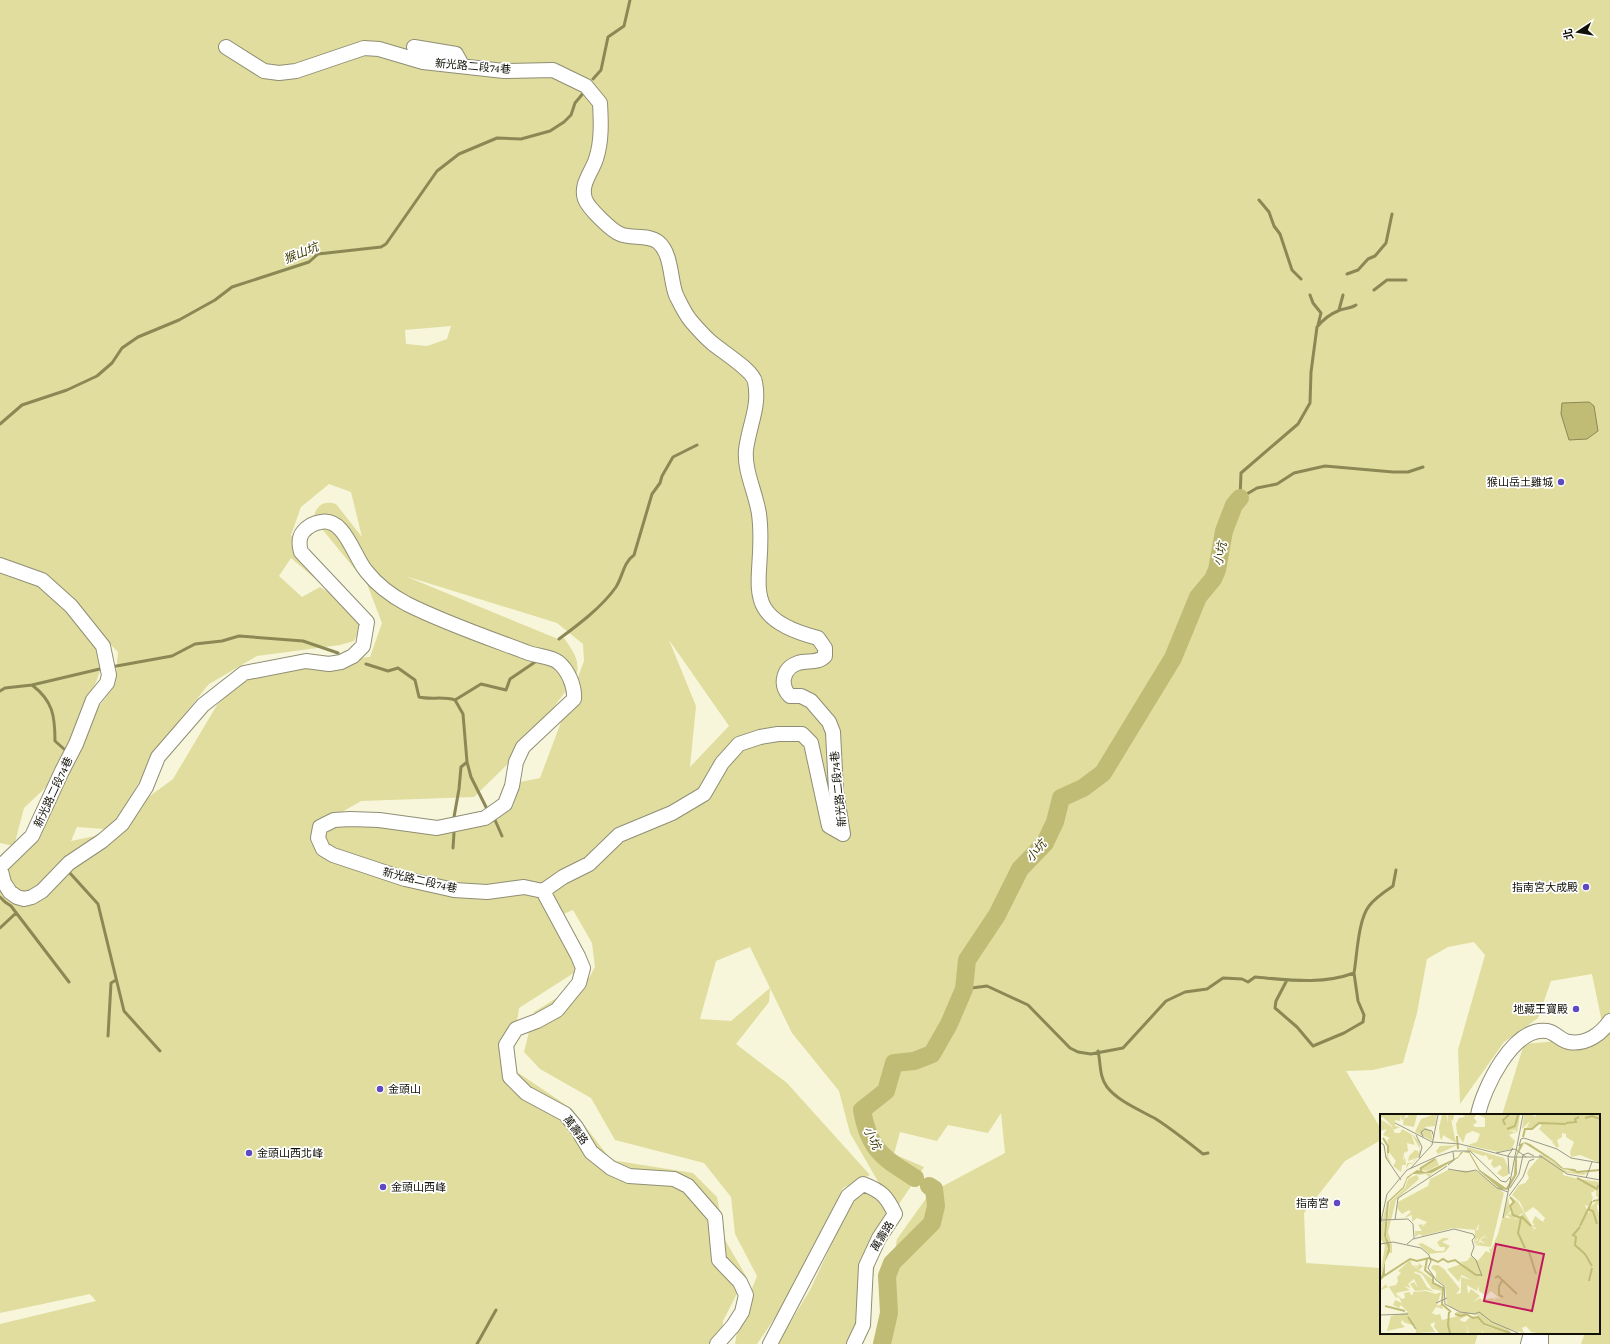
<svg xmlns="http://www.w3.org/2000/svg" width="1610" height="1344" viewBox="0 0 1610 1344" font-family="'Crimson Pro','Noto Sans TC',serif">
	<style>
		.green { fill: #e0dd9e; fill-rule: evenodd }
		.water { fill: #c0bc76; stroke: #8c8855 }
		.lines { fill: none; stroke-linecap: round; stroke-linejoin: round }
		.stream { stroke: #8c8855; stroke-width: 3 }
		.river { stroke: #c0bc76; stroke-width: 18 }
		.minor-casing { stroke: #8f8e75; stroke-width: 16 }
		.minor { stroke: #fff; stroke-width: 14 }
		.poi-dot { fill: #5e49c2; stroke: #fff; stroke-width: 1.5 }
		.labels { text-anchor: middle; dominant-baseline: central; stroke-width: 3.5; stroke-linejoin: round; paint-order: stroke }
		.street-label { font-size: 11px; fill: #111007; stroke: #fff }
		.poi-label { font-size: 11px; fill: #111007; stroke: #fff; text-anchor: end }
		.water-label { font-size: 12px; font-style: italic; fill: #3e3a00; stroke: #fff }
		.inset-river { fill: none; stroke: #c0bc76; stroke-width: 2 }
		.inset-road { fill: none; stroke: #9b9a86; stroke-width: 1 }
		.view { fill: #c2185b; fill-opacity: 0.15; stroke: #c2185b; stroke-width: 2 }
		.inset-edge { fill: none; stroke: #111007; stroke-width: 2 }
	</style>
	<rect width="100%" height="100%" fill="#f7f6db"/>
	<path class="green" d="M 0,0 L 1610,0 L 1610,1344 L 1581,1344 L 1585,1333 L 1599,1333 L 1599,1115 L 1502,1115 L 1524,1044 L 1605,1037 L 1592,974 L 1551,981 L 1538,1018 L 1504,1042 L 1460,1104 L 1458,1050 L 1485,955 L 1474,942 L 1448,947 L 1427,959 L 1417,1013 L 1403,1063 L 1373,1070 L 1346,1071 L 1381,1129 L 1381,1140 L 1345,1161 L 1304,1213 L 1306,1263 L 1381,1268 L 1381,1333 L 1478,1333 L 1475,1344 L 875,1344 L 882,1328 L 897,1239 L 930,1193 L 1005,1153 L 1001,1113 L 988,1133 L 948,1125 L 937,1141 L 900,1132 L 894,1154 L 924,1167 L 880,1232 L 867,1317 L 851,1344 L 777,1344 L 810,1290 L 852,1201 L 880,1185 L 850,1133 L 839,1091 L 792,1033 L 770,988 L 769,1002 L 736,1044 L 787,1083 L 870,1175 L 843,1188 L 797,1285 L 757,1344 L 735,1344 L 739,1321 L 757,1276 L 735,1234 L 731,1197 L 704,1163 L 615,1140 L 591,1098 L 540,1069 L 524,1052 L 534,1012 L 589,978 L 595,967 L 592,943 L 573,910 L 561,915 L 581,947 L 580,969 L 519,1008 L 512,1057 L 514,1070 L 572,1109 L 611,1160 L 693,1173 L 717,1197 L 725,1240 L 746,1276 L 723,1321 L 721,1344 L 0,1344 L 0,1324 L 96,1301 L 90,1294 L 0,1313 L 0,860 L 9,864 L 33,842 L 54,795 L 87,735 L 91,717 L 115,685 L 118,652 L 110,644 L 63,771 L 24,808 L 14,846 L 0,843 ZM 451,326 L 447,339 L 427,346 L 406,344 L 405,330 ZM 329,484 L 351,492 L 362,537 L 336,504 C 324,500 317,505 314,516 L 322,529 L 367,584 L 382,623 L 370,657 L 257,668 L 217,705 L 173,779 L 109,826 L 122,813 L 160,744 L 209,684 L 257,656 L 340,645 L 354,641 L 366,616 L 320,587 L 302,597 L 279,576 L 291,558 L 319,582 L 329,579 L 291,535 L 301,507 ZM 405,576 L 557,623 L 583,644 L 584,661 L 540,778 L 520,782 L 513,807 L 472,826 L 429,832 L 328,820 L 361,801 L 474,797 L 523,749 L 576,677 C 581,661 573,651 564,638 L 558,639 ZM 669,640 L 729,726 L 690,767 L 696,706 ZM 77,827 L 104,829 L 105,829 L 95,836 L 71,841 ZM 750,947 L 770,988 L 731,1021 L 700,1019 L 716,961 Z"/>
	<path class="water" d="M 1589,402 L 1594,406 L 1598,431 L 1587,439 L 1569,440 L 1561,414 L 1562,403 Z"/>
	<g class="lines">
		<path class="stream" d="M 593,79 L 601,70 L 608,37 L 624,26 L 630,0
			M 1259,200 L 1269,212 L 1274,226 L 1280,234 L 1292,270 L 1301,279
			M 1347,274 L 1358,270 L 1368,259 L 1375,256 L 1386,243 L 1392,214
			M 1374,290 L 1387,280 L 1406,280
			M 1310,295 L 1313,303 L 1321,313 L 1318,325
			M 1339,310 L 1343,295
			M 0,424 L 22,405 L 67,390 L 97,376 L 112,363 L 122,348 L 138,337 L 179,320 L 215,300 L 232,287 L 309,262 L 318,254 L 381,247 L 386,244 L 437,171 L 459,154 L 497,138 L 521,139 L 550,131 L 564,122 L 571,115 L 575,103 L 585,91
			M 1240,498 L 1241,473 L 1298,424 L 1310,403 L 1311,372 L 1317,327 C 1322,321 1330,314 1338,311 C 1344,308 1350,309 1356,305
			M 1240,498 L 1257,488 L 1277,484 L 1294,473 L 1325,466 L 1393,472 L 1408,472 L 1423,467
			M 559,639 C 578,625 602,607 616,587 C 623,576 623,563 634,555 L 652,494 L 660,483 L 662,476 L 673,457 L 697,445
			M 366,664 L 388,671 L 398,668 L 415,680 L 419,697 C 431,700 443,696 455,700 L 481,684 L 506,690 L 510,679 L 538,660
			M 111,667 L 172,656 L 195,644 L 222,641 L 239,636 L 303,641 L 338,653
			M 32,685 L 104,668
			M 0,691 L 5,688 L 32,685 C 53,701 55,716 55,741 L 64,749
			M 467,762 L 471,777 L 486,807
			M 454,817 L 459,789 L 461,767 L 467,762 L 463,714 L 455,700
			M 495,820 L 502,836
			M 453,848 L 454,833
			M 69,872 L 98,904 L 124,1011 L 160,1051
			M 0,897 L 5,902 L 11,906 L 69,982
			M 0,928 L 16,913
			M 1287,980 L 1276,1001 L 1275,1008 L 1297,1027 L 1313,1046 L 1344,1033 L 1363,1022 L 1364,1015 L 1358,1001 L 1354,973
			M 964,989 L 987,986 L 1028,1005 L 1070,1048 L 1078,1052 L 1091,1054 L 1123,1048 L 1166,1001 L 1185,992 L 1207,989 L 1223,978 L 1242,979 L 1248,982 L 1255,977 C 1290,980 1321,985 1354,973 C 1357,956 1358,920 1369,906 C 1375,898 1384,892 1393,886 L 1396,870
			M 108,1036 L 111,983 L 116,980
			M 1098,1051 C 1101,1064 1099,1076 1107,1087 C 1119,1102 1140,1110 1156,1119 C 1173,1130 1188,1142 1203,1154 L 1208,1153
			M 477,1344 L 496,1310"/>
		<path class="river" d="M 915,1178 C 883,1158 869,1150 862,1110 L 886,1091 L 894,1063 L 914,1061 L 932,1054 L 949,1024 L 964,989 L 967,960 L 997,915 L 1020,869 L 1045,843 L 1055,822 L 1061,798 L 1083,788 L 1103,773 L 1173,658 L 1198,597 L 1213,579 L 1217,570 L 1224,531 L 1234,505 L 1240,498
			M 882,1344 L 889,1313 L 887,1276 L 892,1263 L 932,1223 L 936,1206 L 934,1189 L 929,1186"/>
		<defs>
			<path id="minor" d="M 226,47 L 264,71 L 279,73 L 296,71 L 364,48 L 379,49 L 423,62 L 504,71 L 553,70 L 586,86 L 600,103 C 601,121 602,141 596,159 C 592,172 580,184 585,199 C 588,208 612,231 620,234 C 631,239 648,234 658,242 C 672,253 670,280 676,295 C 680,303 685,314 691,321 C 697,328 704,336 711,342 C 721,351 753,370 755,382 C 760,407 749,425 746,450 C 744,471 756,493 759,514 C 768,579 731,616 818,638 L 825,648 L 825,656 C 817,664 808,660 798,663 C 783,668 779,685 790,696 L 801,696 L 811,701 L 829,722 L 833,732 L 836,791 L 843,834
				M 414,47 L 456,54 L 462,65
				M 0,565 L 42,580 L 71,606 L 103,646 L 109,675 L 107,683 L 93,700 L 76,744 L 62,771 L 32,836 L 0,867 L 4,883 L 10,892 L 17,897 L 24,899 L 32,897 L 42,891 L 69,863 L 102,841 L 122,824 L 146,787 L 158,757 L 203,705 L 244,673 L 306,661 L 329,664 L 341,662 L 353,656 L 363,646 L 367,622 L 301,552 C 299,545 298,538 303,532 C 308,526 313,523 321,522 C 345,517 354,558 367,572 C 378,586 392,596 407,604 C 445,623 486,637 526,652 C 535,656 550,656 558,662 C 568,670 575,686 574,699 L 523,747 L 516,762 L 512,786 L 505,804 L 485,818 L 437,828 L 379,820 L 350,819 L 334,820 L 320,827 L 318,838 L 323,849 L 333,855 L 405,879 L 454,890 L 487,892 L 524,887 L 543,891
				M 543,891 L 578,956 L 583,968 L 579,983 L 557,1010 L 537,1021 L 516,1029 L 506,1045 L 510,1077 L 526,1093 L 565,1114 L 576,1127 L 591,1152 L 611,1168 L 629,1176 L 674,1179 L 688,1186 L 715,1217 L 719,1260 L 740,1282 L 746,1295 L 742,1312 L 733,1326 L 717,1344
				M 543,891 L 563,877 L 589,864 L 619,835 L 672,813 L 704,794 L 722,763 L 739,744 L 760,737 L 778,734 L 802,734 L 811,743 L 829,826 L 843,834
				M 1478,1115 C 1483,1089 1513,1026 1547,1031 C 1555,1032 1561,1041 1569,1042 C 1586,1045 1601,1034 1610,1021
				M 1541,1333 L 1541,1344
				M 770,1344 L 848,1196 L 863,1184 C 882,1191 887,1197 895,1214 L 879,1238 L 866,1266 L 863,1325 L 854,1344
				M 1528,1344 L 1531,1333"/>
		</defs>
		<use href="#minor" class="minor-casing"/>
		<use href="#minor" class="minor"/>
	</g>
	<g class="poi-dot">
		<circle cx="1561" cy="482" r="4"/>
		<circle cx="1586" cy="887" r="4"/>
		<circle cx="1576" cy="1009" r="4"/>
		<circle cx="380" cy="1089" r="4"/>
		<circle cx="249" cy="1153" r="4"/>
		<circle cx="383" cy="1187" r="4"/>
		<circle cx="1337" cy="1203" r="4"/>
	</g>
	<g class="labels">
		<g class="street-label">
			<text transform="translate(473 66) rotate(5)">新光路二段74巷</text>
			<text transform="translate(838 789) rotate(-96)">新光路二段74巷</text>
			<text transform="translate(53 792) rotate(-65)">新光路二段74巷</text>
			<text transform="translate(420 880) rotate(13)">新光路二段74巷</text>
			<text transform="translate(576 1130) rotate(53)">萬壽路</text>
			<text transform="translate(882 1236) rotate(-58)">萬壽路</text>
		</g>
		<g class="poi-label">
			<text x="1553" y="482">猴山岳土雞城</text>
			<text x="1578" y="887">指南宮大成殿</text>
			<text x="1568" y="1009">地藏王寶殿</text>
			<text x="388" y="1089" text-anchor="start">金頭山</text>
			<text x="257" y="1153" text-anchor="start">金頭山西北峰</text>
			<text x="391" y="1187" text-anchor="start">金頭山西峰</text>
			<text x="1329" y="1203">指南宮</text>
		</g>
		<g class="water-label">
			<text transform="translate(301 253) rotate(-22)">猴山坑</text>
			<text transform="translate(1220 554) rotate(-78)">小坑</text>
			<text transform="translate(1036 851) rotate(-49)">小坑</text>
			<text transform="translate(872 1138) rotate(64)">小坑</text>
		</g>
	</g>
	<g transform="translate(1380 1114)">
		<rect width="220" height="220" fill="#f7f6db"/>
		<path d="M 0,1 L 26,1 L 22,7 L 21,1 L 20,7 L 15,6 L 15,12 L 20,13 L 13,16 L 12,12 L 3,3 L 0,4 ZM 27,1 L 37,1 L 34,13 L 23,11 L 24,4 L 29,3 ZM 47,1 L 57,1 L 55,12 L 44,13 L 51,17 L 53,27 L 35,18 L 41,5 L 52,1 ZM 62,1 L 67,1 L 67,10 L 68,1 L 80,1 L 74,1 L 73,7 L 71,5 L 76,29 L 63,21 L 62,26 L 60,24 L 59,14 ZM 83,1 L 96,1 L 94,4 L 97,8 L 93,11 L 95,13 L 105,13 L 105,4 L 99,1 L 140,1 L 137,19 L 135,16 L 129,17 L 136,18 L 129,21 L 135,27 L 132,35 L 118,38 L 88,31 L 97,28 L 100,20 L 93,17 L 86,20 L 83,29 L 77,19 L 76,10 L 79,4 L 85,3 ZM 144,1 L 153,1 L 155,3 L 156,1 L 220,1 L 220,49 L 200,41 L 191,43 L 190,38 L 194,28 L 186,23 L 186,20 L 182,19 L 182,23 L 177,26 L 179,32 L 177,34 L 172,28 L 174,25 L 172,27 L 159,15 L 162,11 L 159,9 L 152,14 L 146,15 L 150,7 L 142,15 ZM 0,5 L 11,12 L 15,19 L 20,19 L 22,15 L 31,20 L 35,31 L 27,29 L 28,37 L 24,39 L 23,47 L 25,43 L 26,51 L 22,51 L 21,58 L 13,52 L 16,47 L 9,38 L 8,43 L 12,51 L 6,44 L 9,32 L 7,26 L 10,24 L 3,21 L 7,15 L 0,17 ZM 31,19 L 39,27 L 41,40 L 32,50 L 29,50 L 26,55 L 27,49 L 32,49 L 37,44 L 28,47 L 29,42 L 35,36 L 38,37 L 38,40 L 40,35 ZM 77,31 L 58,40 L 56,37 L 60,32 ZM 87,33 L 124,44 L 128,53 L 128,61 L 123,63 L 117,59 L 122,54 L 120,51 L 114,54 L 111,50 L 113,45 L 109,46 L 106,41 L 103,42 L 87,36 ZM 162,40 L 187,57 L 208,59 L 203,61 L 183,58 L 183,61 L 198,65 L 203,70 L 199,65 L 220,68 L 219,83 L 216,82 L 216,76 L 211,79 L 213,84 L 208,92 L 205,91 L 208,99 L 212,96 L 209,96 L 210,93 L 220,85 L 220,93 L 217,90 L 217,94 L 220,102 L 220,219 L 157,219 L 151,218 L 146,212 L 142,214 L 144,219 L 128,215 L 132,219 L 120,216 L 105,210 L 97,201 L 77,197 L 67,190 L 65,172 L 56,165 L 56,158 L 51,154 L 53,151 L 58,151 L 64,155 L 80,175 L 76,180 L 81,179 L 81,163 L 91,166 L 82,161 L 81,162 L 79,168 L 67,155 L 81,150 L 85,151 L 80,148 L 87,147 L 91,142 L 98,147 L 106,137 L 110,139 L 109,134 L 111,135 L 118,120 L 128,82 L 130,98 L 125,103 L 131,105 L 127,101 L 132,99 L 130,93 L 133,86 L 129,81 L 138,88 L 144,98 L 133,106 L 140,103 L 144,98 L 154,115 L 152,117 L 156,114 L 152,112 L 155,110 L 152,109 L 155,102 L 163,108 L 165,104 L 157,96 L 153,93 L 145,99 L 140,88 L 132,81 L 139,71 L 145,69 L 149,64 L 147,59 L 149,55 ZM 87,171 L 97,177 L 99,172 L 99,177 L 106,182 L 111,177 L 120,185 L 114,183 L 116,186 L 112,184 L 102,186 L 100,184 L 93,188 L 100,182 L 91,175 L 88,180 ZM 56,44 L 59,51 L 47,57 L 38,55 ZM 68,56 L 96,57 L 124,79 L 111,133 L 94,131 L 98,130 L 100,128 L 106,130 L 100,126 L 104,123 L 108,124 L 104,122 L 100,125 L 98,130 L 94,129 L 98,126 L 98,124 L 94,129 L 95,116 L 98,116 L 99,109 L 96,116 L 73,114 L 42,122 L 40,120 L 35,123 L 35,117 L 42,117 L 38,111 L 43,110 L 42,113 L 47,108 L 37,104 L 32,108 L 32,101 L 24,104 L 31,98 L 29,96 L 22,100 L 17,94 L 18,88 L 48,72 L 50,65 ZM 40,59 L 52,60 L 49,63 L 46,60 L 37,61 L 39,65 L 16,86 L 8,118 L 12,131 L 12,139 L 10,139 L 6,122 L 10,88 L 25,74 L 28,65 ZM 7,88 L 4,119 L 8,137 L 0,163 L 5,132 L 0,123 L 0,116 ZM 63,124 L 67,124 L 69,125 L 62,128 L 70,132 L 65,138 L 49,140 L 38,130 L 42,129 L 56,137 L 64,137 L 65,133 L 60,133 L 57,128 ZM 30,146 L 32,151 L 38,155 L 34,159 L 40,161 L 47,173 L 54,178 L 47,176 L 35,177 L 30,170 L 34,168 L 38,174 L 34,165 L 28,170 L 31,174 L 24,172 L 30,176 L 16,179 L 18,183 L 16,184 L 9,173 L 0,176 L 6,170 L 7,173 L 16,171 L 18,167 L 17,163 L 21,159 L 18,157 ZM 38,149 L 43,152 L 39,156 L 52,165 L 52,169 L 62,174 L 62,177 L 52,175 L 42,160 L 36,158 L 38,154 L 33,151 L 39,152 ZM 46,177 L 56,180 L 61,178 L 57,192 L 62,190 L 63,195 L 56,193 L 52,199 L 56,201 L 60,200 L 62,206 L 78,202 L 76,198 L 84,198 L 89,201 L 80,205 L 81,207 L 85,208 L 91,202 L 97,203 L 105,212 L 129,219 L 103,219 L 103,216 L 102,219 L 89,219 L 85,208 L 88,218 L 85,219 L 59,219 L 54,213 L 55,208 L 50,210 L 55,218 L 36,219 L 36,212 L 25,209 L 22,206 L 21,209 L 25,213 L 7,217 L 11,202 L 28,198 L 21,191 L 19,194 L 13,191 L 15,186 L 22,189 L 17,180 L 22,185 L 25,184 L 24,179 L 30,178 L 30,180 L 33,181 L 33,178 Z" fill="#e0dd9e" fill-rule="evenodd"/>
		<path d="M 145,28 L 150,30 L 174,46 L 183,54 L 195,55 L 199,59 L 181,54 L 173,47 L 144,29 L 137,42 L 137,60 L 128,76 L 120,75 L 99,57 L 89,39 L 83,38 L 78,44 L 52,59 L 33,60 L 27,65 L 24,74 L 9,88 L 6,123 L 10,131 L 10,137 L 5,148 L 5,162 L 0,167 L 8,135 L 4,121 L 7,88 L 23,73 L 27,63 L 37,56 L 46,58 L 78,43 L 81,38 L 89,37 L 100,56 L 126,74 L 134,61 L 135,45 L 140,30 Z" fill="#c0bc76"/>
		<path class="inset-river" d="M 205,4 L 212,2 L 220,5M 186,9 L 196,8 L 195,5 L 199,3M 125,11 L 123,6 L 129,1M 127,15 L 135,12 L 138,1M 77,22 L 78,35M 143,23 L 145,15 L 152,15 L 159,9 L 186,10M 3,24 L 8,32 L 8,39M 41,57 L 41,54 L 55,45M 197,58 L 220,56M 197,64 L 217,75 L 218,72 L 220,73M 130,83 L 134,88 L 130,92 L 133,101 L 141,104 L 138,119 L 145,134M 213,87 L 219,86 L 220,79M 209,93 L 209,96 L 213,97 L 217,110M 141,102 L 151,112M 200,112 L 212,87M 200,113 L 193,121 L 196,123 L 195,131 L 205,140M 146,136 L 149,138 L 156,160M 205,140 L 212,152M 47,145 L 45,156 L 53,163 L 53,169 L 63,174 L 62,190 L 71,198M 4,162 L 30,145 L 37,147 L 49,144 L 58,148 L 63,145 L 68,148 L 75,146 L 96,161 L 102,161M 115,164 L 118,162 L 137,180M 122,167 L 119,172 L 119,181 L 123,183M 209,167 L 212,154M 5,192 L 25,197M 69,198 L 68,211 L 70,219M 75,200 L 81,202 L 86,200 L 93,204 L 98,203 L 104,210 L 130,219M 28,203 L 36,215"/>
		<path class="inset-road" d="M 15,9 L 52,28 L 80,30 L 131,43 L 162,43M 36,21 L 42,33 L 39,44M 43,23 L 41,18 L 45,15 L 52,17 L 54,23M 0,28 L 4,31 L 6,44 L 21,66M 139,32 L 141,25 L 144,24 L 177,35 L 191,44 L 220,49M 116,39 L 135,35 L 146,43M 159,41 L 187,60 L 220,66M 68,51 L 74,46 L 73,38M 30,55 L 52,31 L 58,1M 68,55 L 86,58 L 96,56 L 117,74 L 128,78M 129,60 L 128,42 L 133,34M 206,64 L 212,48M 130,74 L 139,60 L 143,41 L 148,39 L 154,42M 129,82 L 143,63 L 149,47 L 154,45M 123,104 L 143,1M 2,106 L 28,105 L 33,110 L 34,124M 15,106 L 18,84 L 67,52M 0,112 L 7,80 L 27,56 L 58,42 L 74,37 L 90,37 L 121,67 L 126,68 L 130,63M 0,130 L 13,128 L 41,134 L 49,141 L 51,147 L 48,154 L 56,166 L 64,172 L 65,190 L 80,198 L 95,200 L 99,198 L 112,208 L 138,219M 27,130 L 33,125 L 74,115 L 93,120 L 95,123 L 92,126 L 94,133 L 91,141 L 96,146 L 102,162M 56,189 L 67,184M 0,201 L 28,200"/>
		<path class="view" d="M 116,130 L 164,140 L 152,197 L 104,187 Z"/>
		<rect width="220" height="220" class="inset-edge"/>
	</g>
	<g transform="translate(1578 32) rotate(258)" stroke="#ffffff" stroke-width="3" paint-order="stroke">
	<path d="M0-3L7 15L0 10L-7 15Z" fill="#111007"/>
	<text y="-6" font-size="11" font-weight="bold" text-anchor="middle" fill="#111007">北</text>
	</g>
</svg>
